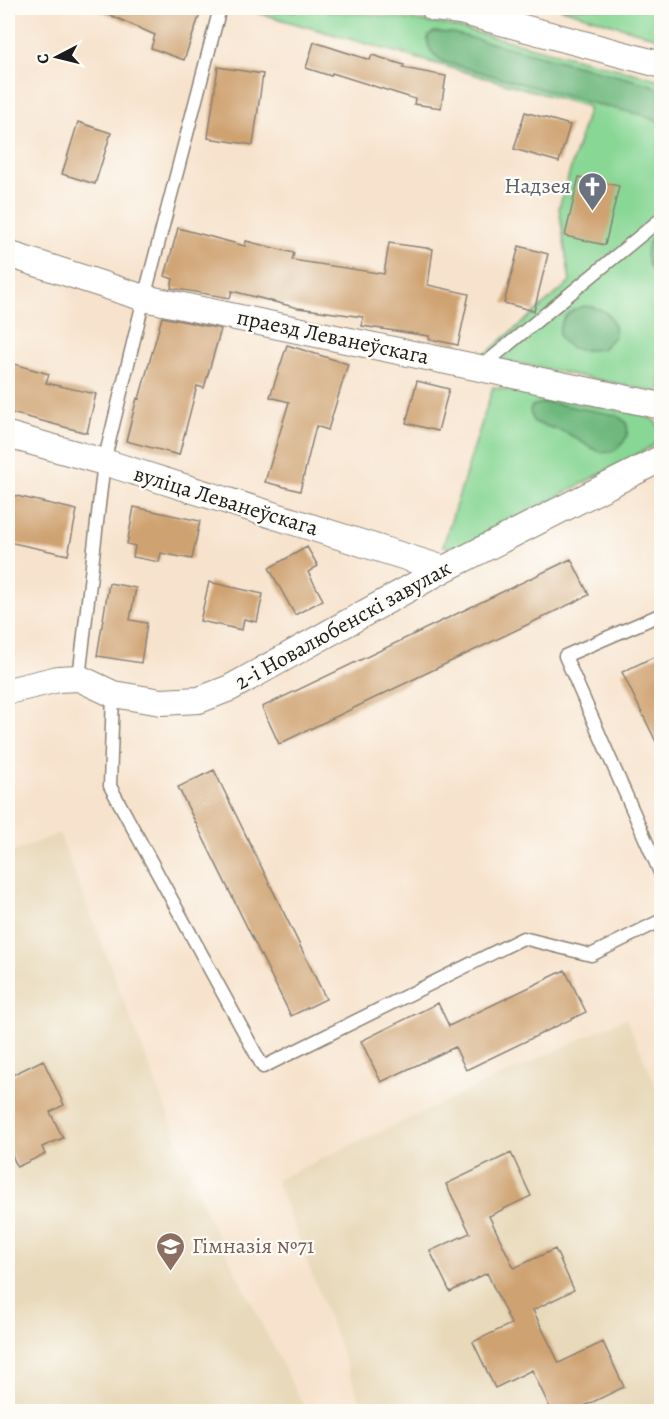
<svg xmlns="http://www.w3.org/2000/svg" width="669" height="1419" viewBox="0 0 669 1419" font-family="Alegreya,serif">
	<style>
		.built { fill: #e8d9ba }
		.green { fill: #89d795; stroke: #527a58; stroke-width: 1.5 }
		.forest { fill: #6eb87e; stroke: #456a4d; stroke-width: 1.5 }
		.building { fill: #cfa271 }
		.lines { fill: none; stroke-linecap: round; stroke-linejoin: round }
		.service-casing { stroke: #8a8074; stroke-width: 15 }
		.minor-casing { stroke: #8a8074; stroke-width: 28 }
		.service { stroke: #fff; stroke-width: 12 }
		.minor { stroke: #fff; stroke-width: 26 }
		.labels { text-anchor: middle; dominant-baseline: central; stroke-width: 4.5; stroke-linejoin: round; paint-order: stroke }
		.worship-label { font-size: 22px; fill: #5b616d; stroke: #fdfcf7; text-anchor: end }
		.street-label { font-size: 22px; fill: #1c1c1c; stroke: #fdfcf7 }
		.education-label { font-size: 22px; fill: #785e54; stroke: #fdfcf7; text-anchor: start }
	</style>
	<rect width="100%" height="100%" fill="#fdfcf7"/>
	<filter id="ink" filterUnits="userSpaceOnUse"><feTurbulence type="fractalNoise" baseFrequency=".0167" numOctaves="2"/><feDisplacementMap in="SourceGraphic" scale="12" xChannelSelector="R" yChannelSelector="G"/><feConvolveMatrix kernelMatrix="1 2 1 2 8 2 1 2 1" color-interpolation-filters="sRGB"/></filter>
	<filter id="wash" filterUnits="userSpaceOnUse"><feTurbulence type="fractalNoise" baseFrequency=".008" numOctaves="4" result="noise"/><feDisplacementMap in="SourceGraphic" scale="24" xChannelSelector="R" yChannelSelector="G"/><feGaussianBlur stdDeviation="1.35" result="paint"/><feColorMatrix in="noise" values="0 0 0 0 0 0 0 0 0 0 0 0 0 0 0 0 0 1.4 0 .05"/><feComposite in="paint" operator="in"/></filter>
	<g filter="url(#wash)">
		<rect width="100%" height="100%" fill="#f7e3cd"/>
		<path class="built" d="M 59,833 L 206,1213 L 306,1411 L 8,1412 L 8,854 Z
			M 626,1018 L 661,1097 L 661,1411 L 364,1411 L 276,1180 Z"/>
		<path class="green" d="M 559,8 L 661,8 L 661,39 Z
			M 303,10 L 367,14 L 447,25 L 661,80 L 661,393 L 483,356 L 570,282 L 559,208 L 589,107 L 258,13 Z
			M 493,387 L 644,415 C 661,421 666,435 651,447 L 467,545 L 458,548 L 443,546 Z"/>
		<path class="forest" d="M 434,32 L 453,33 L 649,84 L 661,90 L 661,123 L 642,115 L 591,103 L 444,62 C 434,56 426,49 428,36 Z
			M 661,228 L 661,282 C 642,263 641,245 661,228 Z
			M 584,306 C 605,307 615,316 615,336 L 602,349 C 585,351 567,353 559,335 C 559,318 569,310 584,306 Z
			M 546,402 L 616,415 L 626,422 C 629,430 628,437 622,444 C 603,466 583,439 564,432 C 554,427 543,427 533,421 L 530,410 L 532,406 Z"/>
		<g id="blocks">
			<path class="building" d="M 94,8 L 180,8 L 200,14 L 184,60 L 151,48 L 155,35 Z
				M 314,42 L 370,60 L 372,55 L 404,65 L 403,68 L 446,76 L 441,108 L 414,104 L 415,99 L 332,73 L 331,76 L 306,68 Z
				M 218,67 L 263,74 L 253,145 L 208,138 Z
				M 525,112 L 570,125 L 559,162 L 514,149 Z
				M 78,122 L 111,133 L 95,184 L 62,174 Z
				M 579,177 L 619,186 L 605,245 L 565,236 Z
				M 178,228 L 245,246 L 246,241 L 294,253 L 292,260 L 384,274 L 389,243 L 433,249 L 428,285 L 469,294 L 458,345 L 429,339 L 429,336 L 362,326 L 363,317 L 298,308 L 232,291 L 230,298 L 171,288 L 173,279 L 165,276 Z
				M 519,246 L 548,254 L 534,311 L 504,303 Z
				M 162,317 L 221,329 L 204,388 L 197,386 L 179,455 L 126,441 L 137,398 L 139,399 Z
				M 287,345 L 348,364 L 328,430 L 316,426 L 300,491 L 265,482 L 289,402 L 270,397 Z
				M 14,364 L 49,374 L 46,383 L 96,394 L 87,433 L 8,412 L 8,386 Z
				M 417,381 L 449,389 L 438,431 L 406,423 Z
				M 8,494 L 77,510 L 68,555 L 8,542 Z
				M 134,507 L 200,521 L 192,559 L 161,553 L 159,562 L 133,557 L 135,546 L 127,544 Z
				M 307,547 L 318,566 L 308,572 L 323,600 L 295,615 L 269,568 Z
				M 571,559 L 589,595 L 279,744 L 262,707 Z
				M 209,582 L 263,594 L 257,622 L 244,619 L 242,630 L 200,621 Z
				M 109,583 L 136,588 L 130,620 L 147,623 L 141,663 L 97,656 Z
				M 662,653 L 662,754 L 622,672 Z
				M 214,770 L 326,999 L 291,1016 L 178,787 Z
				M 565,970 L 586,1012 L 466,1070 L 455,1047 L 381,1082 L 361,1041 L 438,1003 L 449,1026 Z
				M 43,1060 L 64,1105 L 50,1112 L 63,1138 L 42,1147 L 45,1154 L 17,1167 L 8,1145 L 8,1077 Z
				M 511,1153 L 531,1196 L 489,1216 L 514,1268 L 555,1249 L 574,1290 L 533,1310 L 559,1363 L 603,1342 L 624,1387 L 572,1412 L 552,1412 L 532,1370 L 495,1388 L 473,1342 L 511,1324 L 487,1273 L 450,1292 L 430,1251 L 470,1233 L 446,1184 Z"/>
		</g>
	</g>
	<g filter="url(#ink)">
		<use href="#blocks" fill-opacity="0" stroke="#8a8074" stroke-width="1.5"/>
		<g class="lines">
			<defs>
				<path id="service" d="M 481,367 L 662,218
					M 662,614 L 565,656 L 662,877
					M 79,678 L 104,462 L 144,298 L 220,8
					M 113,694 L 110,786 L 263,1067 L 523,938 L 591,955 L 662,920"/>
				<path id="minor" d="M 434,8 L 460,11 L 662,65
					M 8,254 L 144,298 L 662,406
					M 8,435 L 104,462 L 444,569
					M 8,691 L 58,679 L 79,678 L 113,694 L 161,702 L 199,700 L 230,688 L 444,569 L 662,458"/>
			</defs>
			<use href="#service" class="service-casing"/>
			<use href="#minor" class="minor-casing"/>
			<use href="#service" class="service"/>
			<use href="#minor" class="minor"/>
		</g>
	</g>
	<defs>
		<symbol id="church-pin" viewBox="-11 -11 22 30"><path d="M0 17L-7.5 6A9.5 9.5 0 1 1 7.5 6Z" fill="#6b7280" stroke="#fdfcf7"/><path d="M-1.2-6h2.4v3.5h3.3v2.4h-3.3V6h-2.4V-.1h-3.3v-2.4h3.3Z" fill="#fff"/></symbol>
		<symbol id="school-pin" viewBox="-11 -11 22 30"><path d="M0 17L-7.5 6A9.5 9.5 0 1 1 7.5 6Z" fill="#8d6e63" stroke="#fdfcf7"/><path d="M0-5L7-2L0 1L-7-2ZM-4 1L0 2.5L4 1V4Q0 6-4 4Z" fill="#fff"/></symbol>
	</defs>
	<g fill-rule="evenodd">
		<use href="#church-pin" x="576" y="170" width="33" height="45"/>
		<use href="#school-pin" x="154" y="1230" width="33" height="45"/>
	</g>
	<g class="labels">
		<g class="worship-label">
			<text x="571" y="186">Надзея</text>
		</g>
		<g class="street-label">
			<text transform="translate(333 337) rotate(12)">праезд Леванеўскага</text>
			<text transform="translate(226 501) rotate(17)">вуліца Леванеўскага</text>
			<text transform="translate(343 625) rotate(-29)">2-і Новалюбенскі завулак</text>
		</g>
		<g class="education-label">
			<text x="192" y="1246">Гімназія №71</text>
		</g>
	</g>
	<rect width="669" height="1419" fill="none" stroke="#fdfcf7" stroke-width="30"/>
	<g transform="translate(57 57) rotate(263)" stroke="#fdfcf7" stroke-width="4.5" paint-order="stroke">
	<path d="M0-4.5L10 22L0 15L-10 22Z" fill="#1c1c1c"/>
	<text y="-9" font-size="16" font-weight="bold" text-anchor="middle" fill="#1c1c1c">С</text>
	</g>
</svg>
